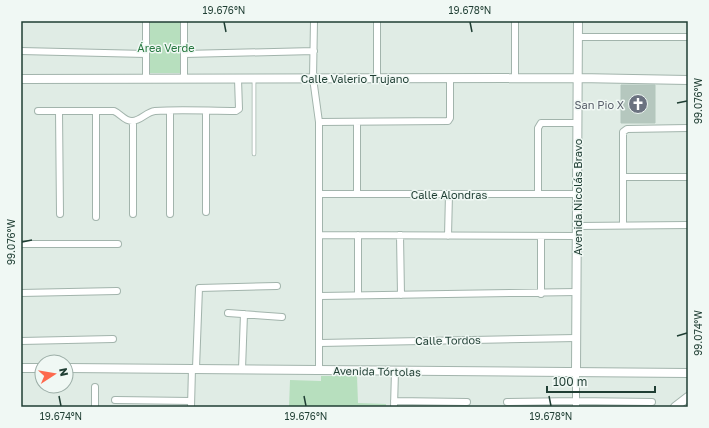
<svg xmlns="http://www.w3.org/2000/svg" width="709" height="428" viewBox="0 0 709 428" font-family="'Golos Text',sans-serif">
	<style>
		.green { fill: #b7dfbe }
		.building { fill: #b5c7be; stroke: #b2c6bc }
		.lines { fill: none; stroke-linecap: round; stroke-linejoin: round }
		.service-casing { stroke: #a2b4ac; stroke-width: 4.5 }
		.minor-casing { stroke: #a2b4ac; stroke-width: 8 }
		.tertiary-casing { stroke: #a2b4ac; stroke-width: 10 }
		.service { stroke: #fff; stroke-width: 3 }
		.minor { stroke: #fff; stroke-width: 6 }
		.tertiary { stroke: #fff; stroke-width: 8 }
		.ticks { fill: none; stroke: #1f3e33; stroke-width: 1.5 }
		.labels { text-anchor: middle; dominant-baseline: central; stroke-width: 3; stroke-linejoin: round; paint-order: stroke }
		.park-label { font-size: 11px; fill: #26783f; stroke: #f0f8f4 }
		.street-label { font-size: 11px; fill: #1f3e33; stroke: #f0f8f4 }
		.worship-label { font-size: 11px; fill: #5b616d; stroke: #f0f8f4; text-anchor: end }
		.neatline { fill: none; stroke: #1f3e33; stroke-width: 1.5 }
		.ticks-label { font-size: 10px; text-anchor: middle; fill: #1f3e33 }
	</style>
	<rect width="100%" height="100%" fill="#e0ece5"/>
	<path class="green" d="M 149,21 L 183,21 L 182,73 L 150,73 Z
		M 321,376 L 357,376 L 358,403 L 386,404 L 386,407 L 289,407 L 290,380 L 321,381 Z"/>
	<path class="building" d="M 621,85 L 655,85 L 655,123 L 621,123 Z"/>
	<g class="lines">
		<defs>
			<path id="service" d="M 254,79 L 254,154"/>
			<path id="minor" d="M 314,21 L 313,78 L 319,122 L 319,370
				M 578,37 L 688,37
				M 21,51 L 146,54
				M 184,54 L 314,51
				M 377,78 L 377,21
				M 515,78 L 515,21
				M 146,79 L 146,21
				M 184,79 L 184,21
				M 38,111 L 114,111 C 121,114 124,121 132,121 C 141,121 146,112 155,111 C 181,109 209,111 236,111 L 239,109 L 238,79
				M 59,111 L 60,214
				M 96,111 L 96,217
				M 206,111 L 206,212
				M 170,112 L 170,214
				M 133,121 L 133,214
				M 319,122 L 448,121 L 450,118 L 450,78
				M 357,122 L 357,193
				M 623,177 L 688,177
				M 320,194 L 577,194
				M 538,194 L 538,128 L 541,123 L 578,123
				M 623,225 L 623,132 L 627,129 L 688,128
				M 578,226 L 688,225
				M 320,235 L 577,236
				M 358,235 L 358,295
				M 400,235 L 401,295
				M 448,236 L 449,194
				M 21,244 L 118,244
				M 21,293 L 117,291
				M 541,294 L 541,236
				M 320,296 L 577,292
				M 228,313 L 282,317
				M 21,341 L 113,339
				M 320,343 L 576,338
				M 196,368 L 199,288 L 277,286
				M 242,369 L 244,314
				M 95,387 L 95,407
				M 115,400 L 191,401
				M 394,401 L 467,402
				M 507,402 L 576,401 L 652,402
				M 191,407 L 192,368
				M 394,407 L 395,371
				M 576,407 L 576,372"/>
			<path id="tertiary" d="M 21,79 L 578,78 L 688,80
				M 21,368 L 42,368
				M 66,368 L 688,373
				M 576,372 L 578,21
				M 675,407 L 688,397"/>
		</defs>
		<use href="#service" class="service-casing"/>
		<use href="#minor" class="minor-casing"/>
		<use href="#tertiary" class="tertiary-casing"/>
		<use href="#service" class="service"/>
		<use href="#minor" class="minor"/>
		<use href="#tertiary" class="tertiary"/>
	</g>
	<path class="ticks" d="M 224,22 L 226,32M 470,22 L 472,32M 677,103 L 687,101M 22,242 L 32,240M 677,336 L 687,333M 59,396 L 61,406M 304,396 L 306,406M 549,396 L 551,406"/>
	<defs>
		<symbol id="church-disc" viewBox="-11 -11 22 22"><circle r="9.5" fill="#6b7280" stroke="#f0f8f4"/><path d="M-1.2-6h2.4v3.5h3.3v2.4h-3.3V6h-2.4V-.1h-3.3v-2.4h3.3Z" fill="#fff"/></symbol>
	</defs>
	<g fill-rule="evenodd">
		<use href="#church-disc" x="627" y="93" width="22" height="22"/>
	</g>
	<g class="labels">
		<g class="park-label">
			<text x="166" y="47">Área Verde</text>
		</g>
		<g class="street-label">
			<text x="355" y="78">Calle Valerio Trujano</text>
			<text x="449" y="194">Calle Alondras</text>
			<text transform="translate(577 197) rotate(-90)">Avenida Nicolás Bravo</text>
			<text transform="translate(448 340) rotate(-1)">Calle Tordos</text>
			<text transform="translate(377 371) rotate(1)">Avenida Tórtolas</text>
		</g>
		<g class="worship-label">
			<text x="624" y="104">San Pio X</text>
		</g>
	</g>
	<rect width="709" height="428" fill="none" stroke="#f0f8f4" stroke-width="44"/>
	<g transform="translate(54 374) rotate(78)"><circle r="19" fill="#f0f8f4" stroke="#9caea7"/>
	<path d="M0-3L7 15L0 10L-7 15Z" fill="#fd694d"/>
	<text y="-6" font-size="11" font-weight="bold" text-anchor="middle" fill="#1f3e33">N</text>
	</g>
	<path d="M547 386v6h108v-6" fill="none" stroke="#1f3e33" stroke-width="2"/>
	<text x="553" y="386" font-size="12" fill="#1f3e33" stroke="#f0f8f4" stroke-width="3" paint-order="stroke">100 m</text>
	<rect x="22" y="22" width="665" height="384" class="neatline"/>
	<g class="ticks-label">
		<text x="224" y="14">19.676°N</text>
		<text x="470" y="14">19.678°N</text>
		<text transform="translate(698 101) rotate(-90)" y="4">99.076°W</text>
		<text transform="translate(11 242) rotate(-90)" y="4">99.076°W</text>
		<text transform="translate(698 333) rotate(-90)" y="4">99.074°W</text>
		<text x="61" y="420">19.674°N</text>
		<text x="306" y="420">19.676°N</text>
		<text x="551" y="420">19.678°N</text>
	</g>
</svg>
